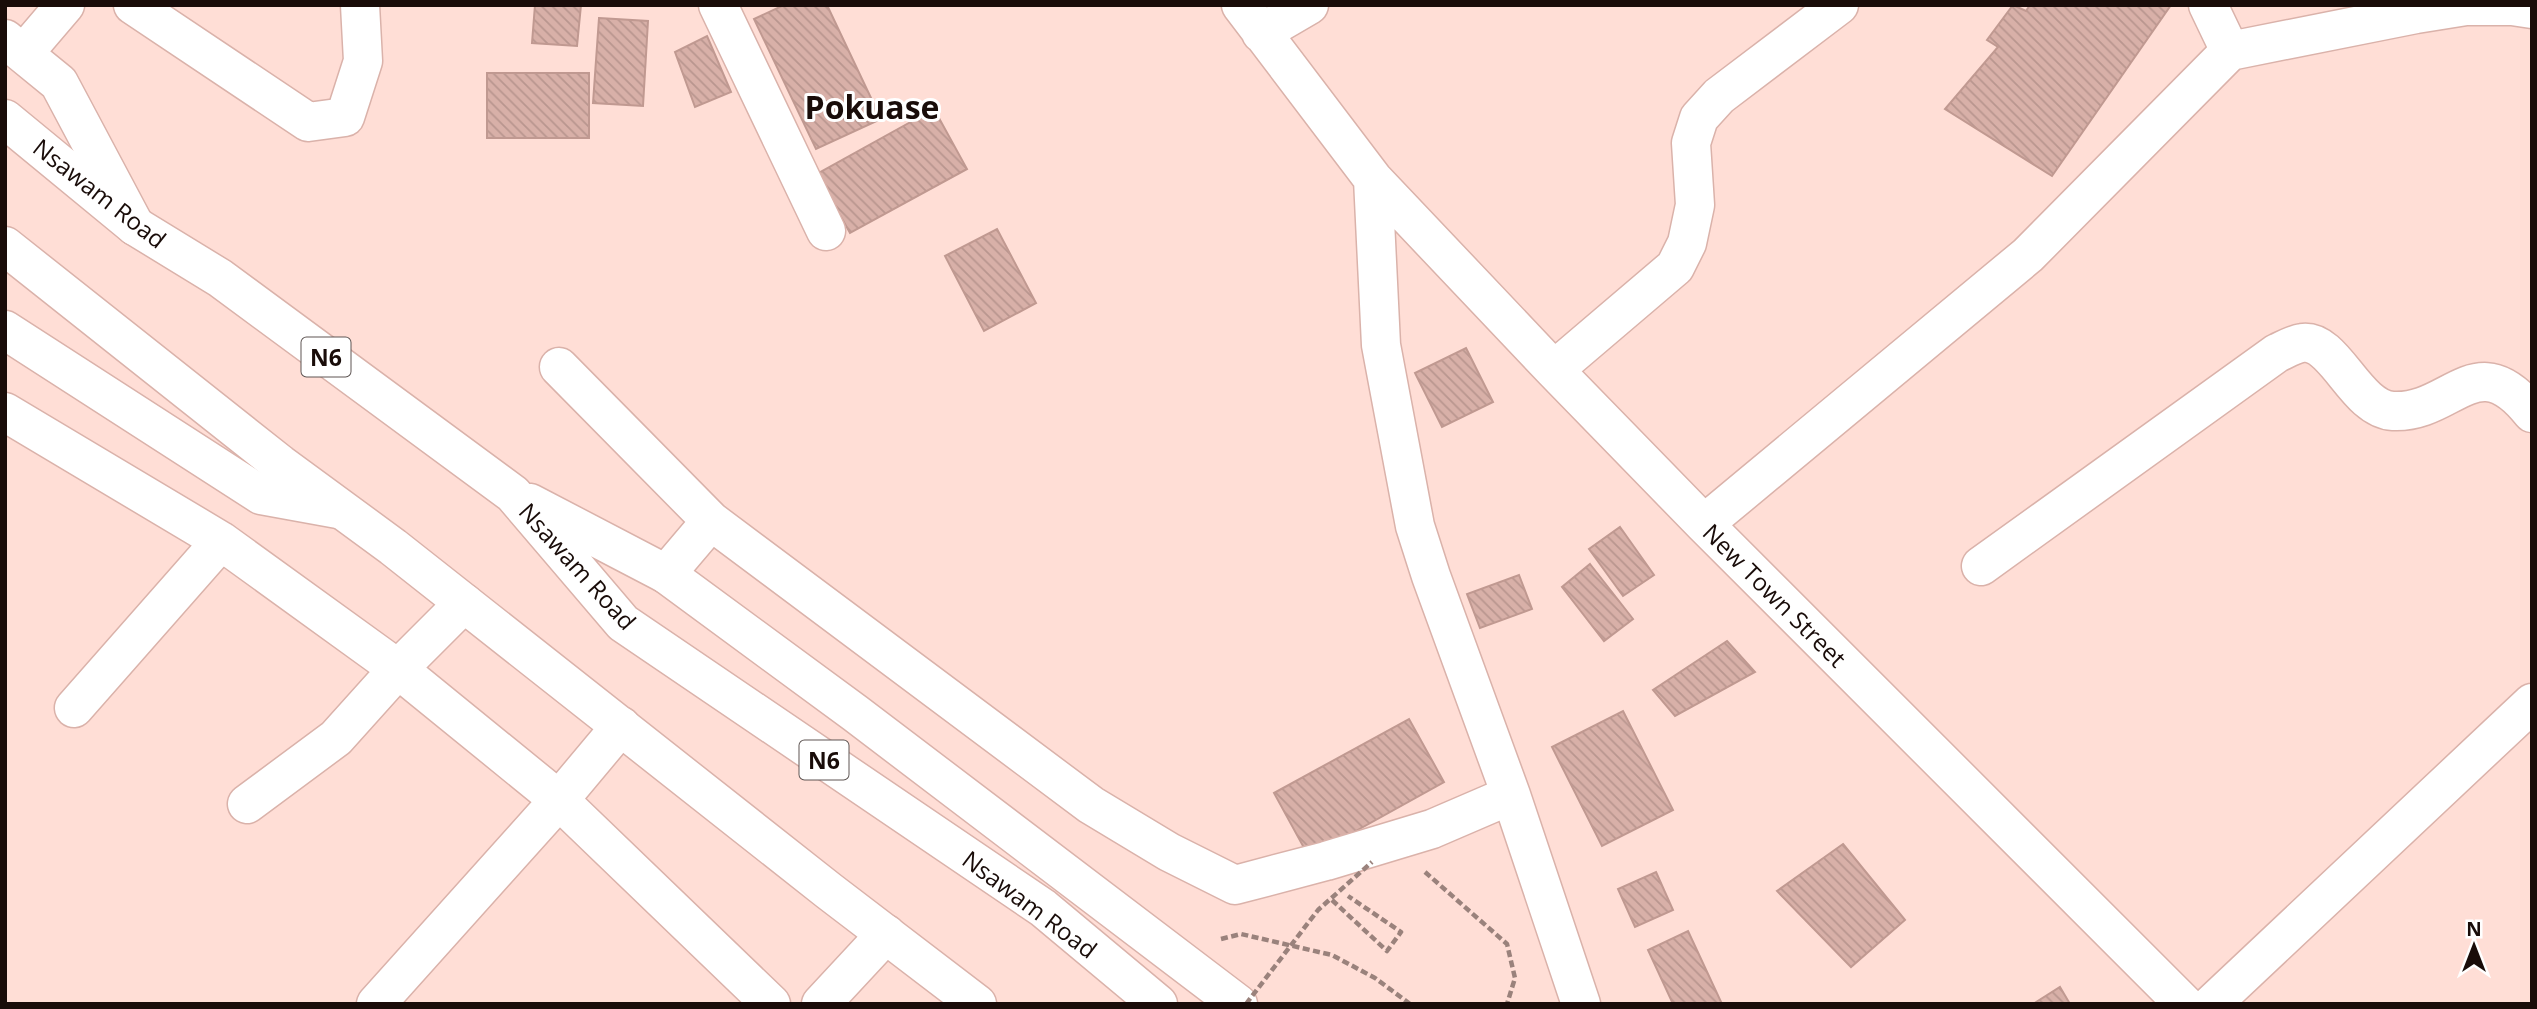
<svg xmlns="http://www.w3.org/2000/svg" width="2537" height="1009" viewBox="0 0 2537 1009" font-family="'Open Sans',sans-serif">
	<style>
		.building { fill: url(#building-back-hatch); stroke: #c09991; stroke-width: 2 }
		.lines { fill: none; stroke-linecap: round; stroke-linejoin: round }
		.minor-casing { stroke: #dab2aa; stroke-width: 41 }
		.major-casing { stroke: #dab2aa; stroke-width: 41 }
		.highway-casing { stroke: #dab2aa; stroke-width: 41 }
		.path { stroke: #9a827c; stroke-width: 4.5; stroke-dasharray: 7 3.5; stroke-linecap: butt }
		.minor { stroke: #fff; stroke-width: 38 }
		.major { stroke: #fff; stroke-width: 38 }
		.highway { stroke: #fff; stroke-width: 38 }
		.path-bridge { stroke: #9a827c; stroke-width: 4.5; stroke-dasharray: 7 3.5; stroke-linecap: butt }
		.labels { text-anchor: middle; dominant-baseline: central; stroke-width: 6; stroke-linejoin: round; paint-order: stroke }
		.shield { fill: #fff; stroke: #5e5553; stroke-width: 2 }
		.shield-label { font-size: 23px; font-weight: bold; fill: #190c09 }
		.street-label { font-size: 24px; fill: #190c09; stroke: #fff }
		.district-label { font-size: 32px; font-weight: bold; fill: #190c09; stroke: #fff }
	</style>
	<defs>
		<pattern id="building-back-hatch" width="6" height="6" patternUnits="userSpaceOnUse" patternTransform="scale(1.75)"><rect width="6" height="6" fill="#d8b0a8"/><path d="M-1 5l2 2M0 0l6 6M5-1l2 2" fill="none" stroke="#b9968f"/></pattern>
	</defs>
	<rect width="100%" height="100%" fill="#ffded6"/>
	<path class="building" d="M 535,5 L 581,5 L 577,46 L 532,43 Z
		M 784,5 L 827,5 L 881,119 L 816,149 L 754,19 Z
		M 2013,5 L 2026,11 L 2030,5 L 2171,5 L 2052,176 L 1945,109 L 1998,47 L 1987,40 Z
		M 599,18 L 648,21 L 643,106 L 593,103 Z
		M 707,36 L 731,92 L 695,107 L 675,52 Z
		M 487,73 L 589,73 L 589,138 L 487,138 Z
		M 934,109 L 967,169 L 850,233 L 817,174 Z
		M 997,229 L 1036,303 L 984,331 L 945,256 Z
		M 1466,348 L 1493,402 L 1442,427 L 1415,373 Z
		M 1620,527 L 1654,575 L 1623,596 L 1589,549 Z
		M 1590,564 L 1633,619 L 1604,641 L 1562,587 Z
		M 1519,575 L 1532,609 L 1480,628 L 1467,594 Z
		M 1727,641 L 1755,672 L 1675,716 L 1653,690 Z
		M 1623,711 L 1673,810 L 1602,846 L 1552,747 Z
		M 1409,719 L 1444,782 L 1309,857 L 1274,793 Z
		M 1843,844 L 1905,920 L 1851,967 L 1777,891 Z
		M 1656,872 L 1673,910 L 1635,927 L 1618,889 Z
		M 1688,931 L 1722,1004 L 1673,1004 L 1648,950 Z
		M 2060,987 L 2070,1004 L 2033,1004 Z"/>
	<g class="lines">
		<defs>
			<path id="minor" d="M 133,5 L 308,122 L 345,117 L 363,61 L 360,5
				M 718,5 L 826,231
				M 1241,5 L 1373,179 L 1554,370 L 1704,524 L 2184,1004
				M 2208,5 L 2230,51
				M 1261,33 L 1309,5
				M 24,53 L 65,5
				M 1373,179 L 1381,345 L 1415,526 L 1431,576 L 1511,795 L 1581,1004
				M 559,367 L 711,521
				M 1554,370 L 1675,267 L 1687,243 L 1695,205 L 1691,143 L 1699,118 L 1719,96 L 1839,5
				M 5,412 L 221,541 L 398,669 L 559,800 L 771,1004
				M 1704,524 L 2028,255 L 2230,51 L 2416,14 L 2466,6 L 2512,6 L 2532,9
				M 1981,566 L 2277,353 C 2284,350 2294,344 2302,343 C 2335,338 2355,409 2393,411 C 2453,414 2476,343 2532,413
				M 666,574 L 711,521 L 1091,805 L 1169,852 L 1235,885 L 1326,861 L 1432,829 L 1511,795
				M 74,708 L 221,541
				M 247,804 L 336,738 L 398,669 L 464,603
				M 376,1004 L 559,800 L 621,726
				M 821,1004 L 886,934
				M 2212,1004 L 2532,703"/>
			<path id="major" d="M 5,39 L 59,83 L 135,226
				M 5,330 L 261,495 L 338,509"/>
			<path id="highway" d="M 5,119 L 135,226 L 220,278 L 513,494 L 623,623 L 1043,908 L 1158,1004
				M 5,246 L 280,464 L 393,547 L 829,891 L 977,1004
				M 530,503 L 666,574 L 855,713 L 1238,1004"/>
		</defs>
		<use href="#minor" class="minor-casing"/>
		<use href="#major" class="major-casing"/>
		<use href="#highway" class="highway-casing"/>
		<path class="path" d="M 1425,872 L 1507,944 L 1515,978 L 1507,1004
			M 1332,900 L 1387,951 L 1401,932 L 1348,896
			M 1221,939 L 1241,934 L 1332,955 L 1375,978 L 1410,1004"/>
		<use href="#minor" class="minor"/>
		<use href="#major" class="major"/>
		<use href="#highway" class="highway"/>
		<path class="path-bridge" d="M 1246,1004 L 1318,910 L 1372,862"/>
	</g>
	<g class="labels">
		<g class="shield">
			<rect x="301.5" y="337.5" width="49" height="39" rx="5"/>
			<rect x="799.5" y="740.5" width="49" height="39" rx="5"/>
		</g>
		<g class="shield-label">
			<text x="326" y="357">N6</text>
			<text x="824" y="760">N6</text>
		</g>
		<g class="street-label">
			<text transform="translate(100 193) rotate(38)">Nsawam Road</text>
			<text transform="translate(578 566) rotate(48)">Nsawam Road</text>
			<text transform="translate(1775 595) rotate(45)">New Town Street</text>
			<text transform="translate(1030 904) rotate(37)">Nsawam Road</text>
		</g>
		<g class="district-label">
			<text x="872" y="106">Pokuase</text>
		</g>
	</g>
	<rect width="2537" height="1009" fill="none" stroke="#190c09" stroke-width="14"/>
	<g transform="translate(2474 946)" stroke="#ffffff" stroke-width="5" paint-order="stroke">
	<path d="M0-5L12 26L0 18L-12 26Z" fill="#190c09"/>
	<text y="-10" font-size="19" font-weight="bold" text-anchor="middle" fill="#190c09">N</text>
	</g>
</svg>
